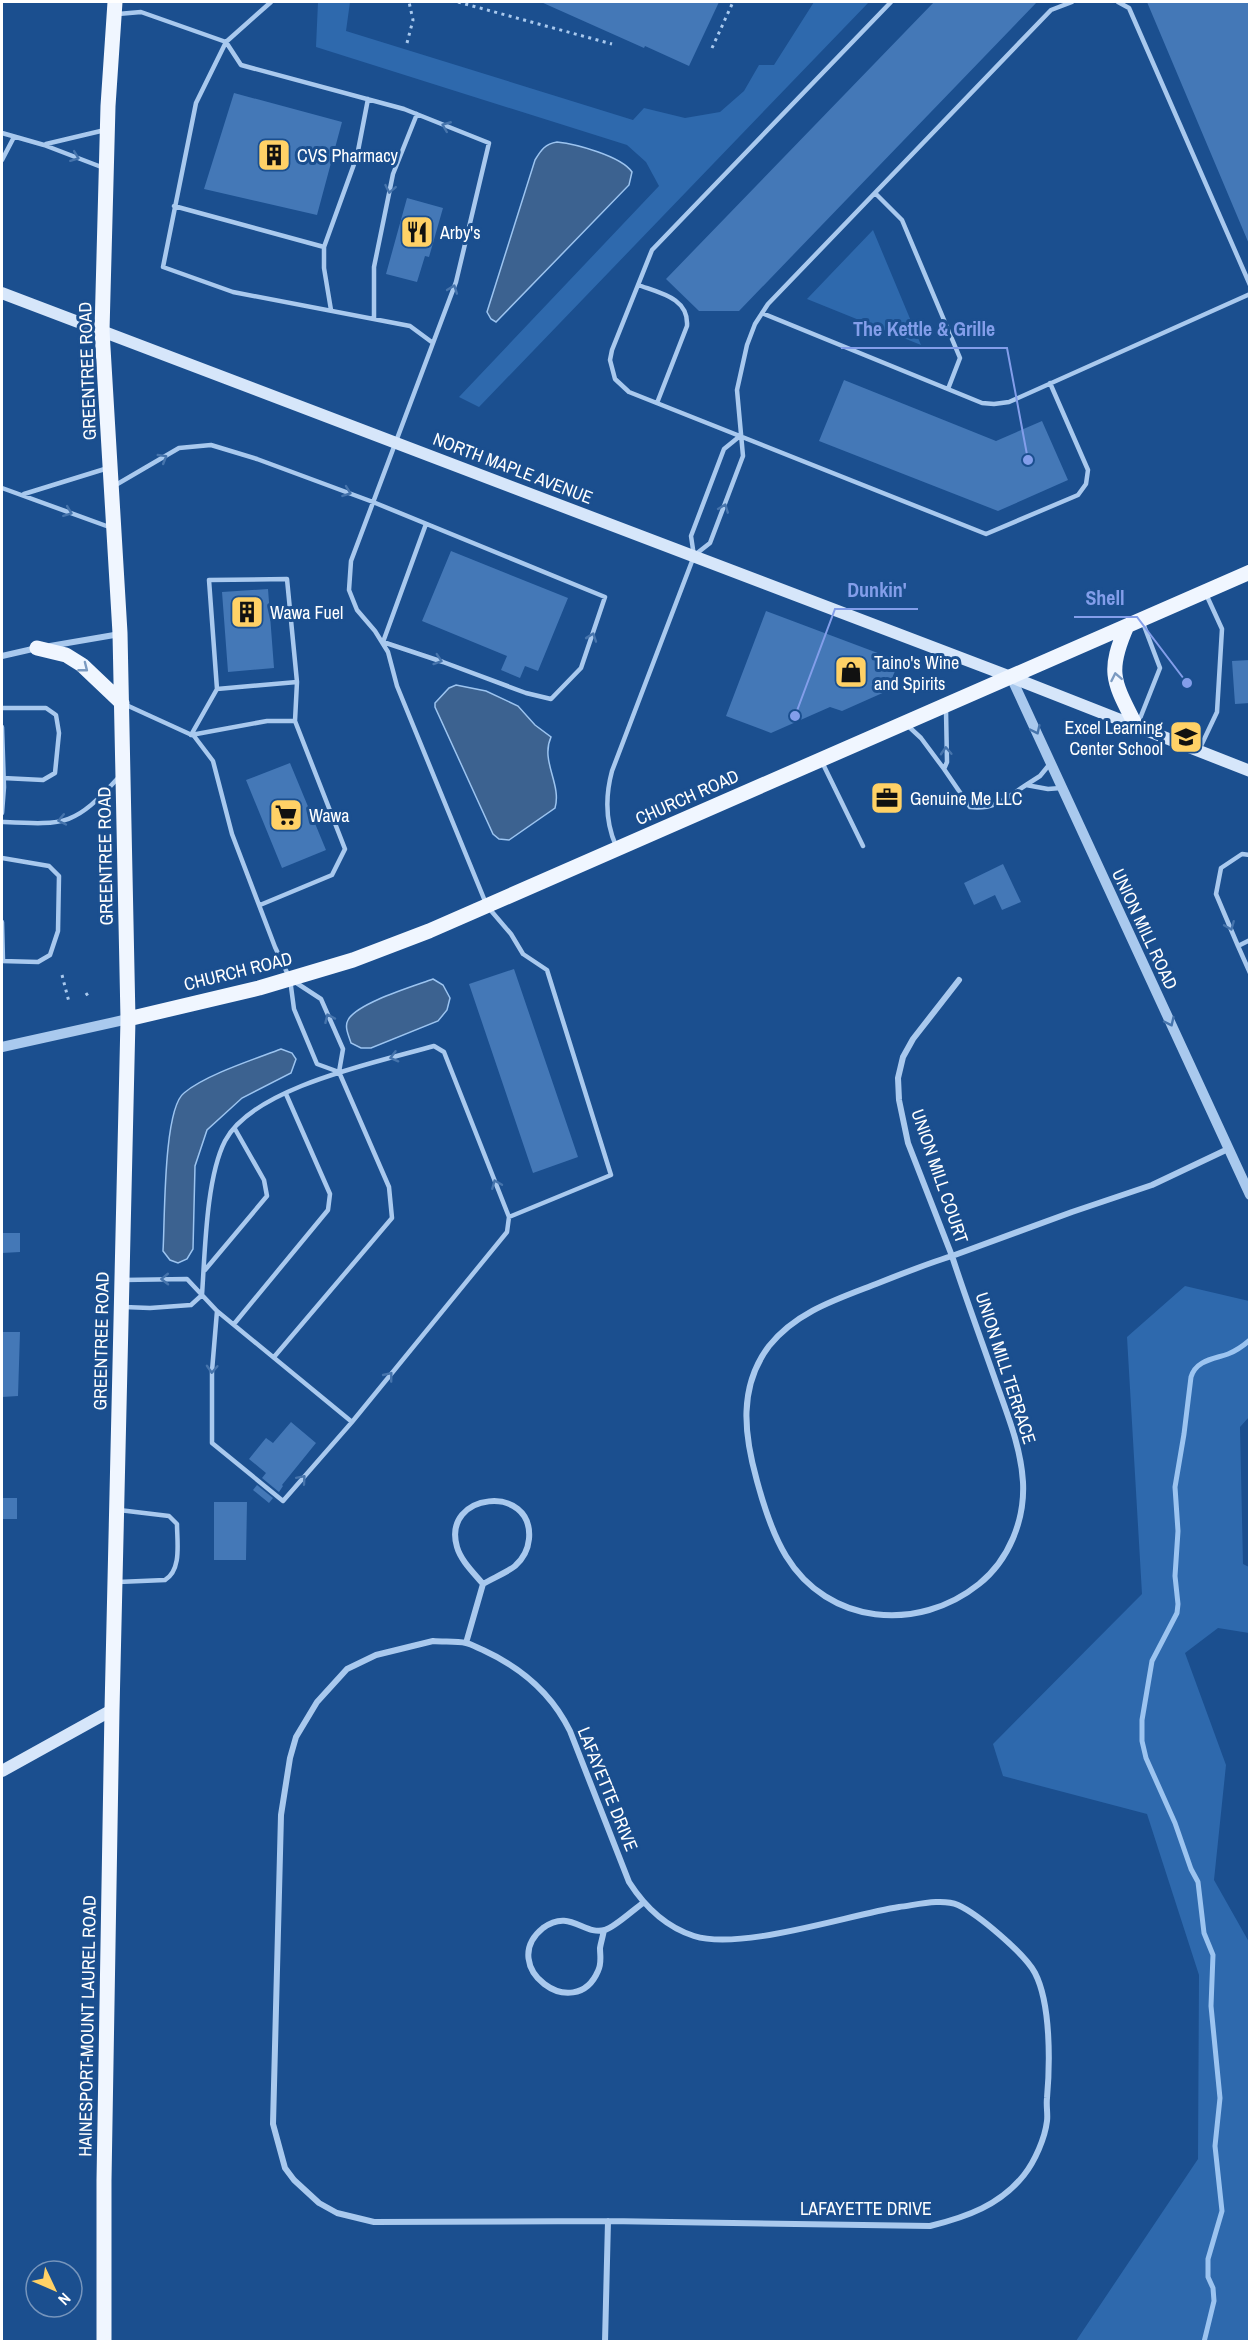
<svg xmlns="http://www.w3.org/2000/svg" width="1251" height="2343" viewBox="0 0 1251 2343" font-family="'Archivo Narrow',sans-serif">
	<style>
		.green { fill: #2e69ad }
		.water { fill: #3c6290; stroke: #9cc4f0; stroke-width: 1.5 }
		.lines { fill: none; stroke-linecap: round; stroke-linejoin: round }
		.stream { stroke: #9cc4f0; stroke-width: 5 }
		.building { fill: #4478b7 }
		.path { stroke: #a9c9ee; stroke-width: 3; stroke-dasharray: 3 4.5; stroke-linecap: butt }
		.service { stroke: #a9c9ee; stroke-width: 4.5 }
		.minor { stroke: #a9c9ee; stroke-width: 6 }
		.tertiary { stroke: #a9c9ee; stroke-width: 10 }
		.secondary { stroke: #d6e6fa; stroke-width: 12 }
		.primary { stroke: #f0f6ff; stroke-width: 15 }
		.oneway { stroke: #4674ac }
		.oneway2 { stroke: #7b9ac1 }
		.labels { text-anchor: middle; dominant-baseline: central; stroke-width: 6; stroke-linejoin: round; paint-order: stroke }
		.poi-label { font-size: 18px; fill: #fff; stroke: #1b4f8f; text-anchor: start }
		.street-label { font-size: 18px; fill: #fff; stroke: #1b4f8f }
		.leader { fill: none; stroke: #839eea; stroke-width: 2 }
		.callout-dot { fill: #839eea; stroke: #1b4f8f; stroke-width: 2 }
		.callout-label { font-size: 20px; text-anchor: middle; font-weight: bold; fill: #839eea; stroke: #1b4f8f; stroke-width: 6; stroke-linejoin: round; paint-order: stroke }
	</style>
	<rect width="100%" height="100%" fill="#1b4f8f"/>
	<path class="green" d="M 318,2 L 350,2 L 346,31 L 633,120 L 644,108 L 685,118 L 720,112 L 744,91 L 759,65 L 774,65 L 814,2 L 869,2 L 479,407 L 459,397 L 659,186 L 646,162 L 627,145 L 316,47 Z
		M 873,230 L 921,345 L 807,299 Z
		M 1185,1286 L 1249,1301 L 1249,1417 L 1240,1427 L 1243,1564 L 1249,1567 L 1249,1633 L 1218,1628 L 1185,1653 L 1226,1765 L 1214,1880 L 1249,1942 L 1249,2341 L 1076,2341 L 1198,2159 L 1199,1975 L 1147,1814 L 1003,1776 L 993,1744 L 1142,1594 L 1127,1337 Z"/>
	<path class="water" d="M 557,142 C 576,144 621,156 632,172 L 629,185 L 496,322 L 491,319 L 487,312 L 535,160 C 541,150 545,144 557,142 Z
		M 456,685 L 486,691 L 518,706 L 535,725 L 551,737 C 540,761 562,784 555,808 L 509,840 L 499,839 L 493,834 L 435,707 L 435,703 L 449,688 Z
		M 433,979 L 443,985 L 450,998 L 447,1010 L 438,1021 L 371,1048 L 361,1048 L 351,1043 C 349,1036 344,1027 348,1020 C 357,1003 414,986 433,979 Z
		M 281,1049 L 292,1053 L 296,1059 L 291,1073 L 242,1098 L 207,1130 L 195,1166 L 193,1249 L 187,1259 L 178,1263 L 170,1260 L 163,1251 C 165,1222 163,1109 184,1093 C 205,1075 255,1059 281,1049 Z"/>
	<g class="lines">
		<path class="stream" d="M 1204,2342 L 1214,2301 L 1213,2288 L 1208,2277 L 1208,2259 L 1222,2211 L 1215,2146 L 1220,2098 L 1211,2006 L 1213,1955 L 1204,1933 L 1198,1882 L 1191,1869 L 1175,1823 L 1146,1758 L 1142,1741 L 1142,1720 L 1152,1661 L 1177,1613 L 1178,1604 L 1175,1576 L 1178,1531 L 1175,1487 L 1184,1434 L 1191,1377 C 1196,1360 1214,1359 1228,1354 C 1236,1351 1243,1346 1250,1340"/>
	</g>
	<path class="building" d="M 541,2 L 719,2 L 689,66 L 645,46 L 644,48 Z
		M 934,2 L 1037,2 L 739,311 L 699,311 L 666,279 Z
		M 1147,2 L 1250,2 L 1250,244 L 1249,244 Z
		M 234,93 L 342,122 L 317,215 L 204,189 Z
		M 407,198 L 443,208 L 429,257 L 425,256 L 417,282 L 386,274 Z
		M 844,380 L 996,441 L 1042,421 L 1068,480 L 998,511 L 819,441 Z
		M 451,551 L 568,598 L 538,671 L 525,666 L 520,678 L 501,670 L 507,656 L 422,621 Z
		M 268,589 L 274,668 L 228,672 L 222,592 Z
		M 766,611 L 899,661 L 887,691 L 842,711 L 830,707 L 771,733 L 726,716 Z
		M 1250,660 L 1250,703 L 1235,704 L 1232,661 Z
		M 290,763 L 326,850 L 282,868 L 246,780 Z
		M 1003,864 L 1021,902 L 1002,910 L 995,895 L 974,905 L 964,883 Z
		M 514,969 L 578,1157 L 533,1173 L 469,984 Z
		M 2,1233 L 20,1233 L 20,1252 L 2,1253 Z
		M 2,1332 L 20,1332 L 18,1396 L 2,1397 Z
		M 291,1422 L 316,1443 L 282,1485 L 283,1486 L 279,1492 L 262,1478 L 266,1473 L 249,1459 L 266,1438 L 273,1443 Z
		M 257,1485 L 273,1498 L 269,1503 L 253,1490 Z
		M 2,1498 L 17,1498 L 17,1519 L 2,1519 Z
		M 214,1502 L 247,1502 L 246,1560 L 214,1560 Z"/>
	<g class="lines">
		<path class="path" d="M 458,2 L 612,44
			M 407,43 L 413,20 L 409,2
			M 712,48 L 733,2
			M 62,975 L 69,1002
			M 86,993 L 88,996"/>
		<path class="service" d="M 271,2 L 226,42 L 196,103 L 163,267 L 233,292 L 410,326 L 433,343
			M 891,2 L 652,250 L 612,350 L 610,360 L 615,379 L 629,392 L 986,534 L 1078,495 L 1086,484 L 1088,470 L 1050,383
			M 1118,2 L 1129,8 L 1250,285
			M 118,14 L 141,12 L 226,42 L 241,65 L 404,109 L 489,143 L 456,282 L 351,561 L 349,590 L 357,610 L 375,631 L 388,652 L 397,686 L 487,906 L 511,934 L 523,954 L 547,970 L 611,1175 L 509,1217
			M 2,133 L 44,145 L 104,168
			M 46,144 L 105,130
			M 2,160 L 14,137
			M 875,193 L 902,220 L 960,358 L 948,389
			M 174,206 L 324,247
			M 638,285 C 660,293 689,298 687,326 L 657,403
			M 331,310 L 324,268 L 324,247 L 357,156 L 368,99
			M 762,313 L 982,403 L 994,404 L 1009,402 L 1250,294
			M 374,319 L 374,267 L 393,174 L 417,114
			M 114,486 L 179,448 L 211,445 L 257,459 L 373,502 L 605,597 L 581,668 L 551,699 L 526,693 L 443,662 L 383,642 L 426,524
			M 2,488 L 112,528
			M 24,494 L 108,468
			M 696,554 L 710,543 L 743,456 L 737,390 L 747,345 L 755,324 L 768,304 L 1051,10 L 1072,2
			M 124,704 L 194,736 L 213,761 L 232,834 L 275,947 L 290,979 L 294,1009 L 317,1064 L 339,1072
			M 2,708 L 46,708 L 56,715 L 59,733 L 55,773 L 43,780 L 3,778
			M 295,721 L 297,682
			M 1139,721 L 1160,668 L 1143,623
			M 907,725 L 921,738 L 944,769 L 947,762 L 946,710
			M 2,727 L 4,787 L 2,813
			M 191,735 L 217,689 L 209,580 L 287,579 L 297,682 L 217,689
			M 191,735 L 267,721 L 295,721 L 345,849 L 332,875 L 260,905
			M 1199,750 L 1217,712 L 1222,629 L 1206,594
			M 822,762 L 863,846
			M 1049,765 L 1040,776 L 1026,785 L 1048,789 L 1061,788
			M 944,769 L 970,807 C 995,810 1006,798 1026,785
			M 2,822 C 67,825 74,826 119,777
			M 616,846 C 605,821 605,797 612,771 L 694,556 L 691,536 L 724,449 L 740,436
			M 1250,855 L 1242,854 L 1221,868 L 1216,894 L 1238,946 L 1250,940
			M 2,858 L 49,866 L 59,876 L 58,931 L 50,955 L 38,962 L 2,961
			M 2,922 L 3,961
			M 1238,946 L 1250,973
			M 205,1270 L 267,1196 L 264,1180 L 235,1129
			M 123,1280 L 187,1279 L 217,1311 L 352,1422
			M 124,1307 L 150,1308 L 191,1305 L 202,1295 C 205,1253 206,1178 225,1141 C 253,1087 378,1062 434,1046 L 444,1052 L 509,1217 L 507,1232 L 352,1422 L 283,1501 L 212,1443 L 212,1371 L 217,1311
			M 234,1324 L 328,1210 L 330,1194 L 286,1094
			M 274,1357 L 392,1218 L 389,1187 L 339,1072 L 343,1049 L 321,999 L 295,982
			M 118,1582 L 165,1580 C 182,1570 177,1542 177,1524 L 169,1516 L 119,1510"/>
		<path class="minor" d="M 50,646 L 120,634
			M 2,656 L 37,648
			M 959,980 L 913,1039 L 903,1057 L 898,1078 L 899,1100 L 908,1143 L 952,1256 L 1072,1212 L 1152,1185 L 1228,1149
			M 952,1256 C 966,1299 982,1342 997,1385 C 1008,1416 1021,1448 1023,1482 C 1025,1520 1009,1560 979,1584 C 918,1633 828,1625 786,1556 C 772,1533 764,1507 757,1481 C 744,1435 738,1387 769,1346 C 796,1312 837,1299 876,1284 C 901,1274 926,1264 952,1256 Z
			M 433,1641 C 444,1642 456,1641 466,1643 C 471,1644 478,1648 483,1650 C 520,1667 552,1694 570,1731 L 629,1882 C 645,1907 666,1927 694,1936 C 741,1951 848,1915 899,1907 C 916,1905 942,1898 958,1905 C 978,1914 1025,1954 1035,1973 C 1051,2004 1050,2064 1047,2098 C 1046,2106 1048,2114 1047,2121 C 1045,2138 1035,2161 1024,2175 C 1000,2205 967,2217 930,2226 L 608,2221 L 374,2222 L 337,2213 L 319,2203 L 294,2180 L 285,2168 L 273,2124 L 281,1815 L 290,1758 L 296,1737 L 317,1702 L 347,1669 L 376,1655 Z
			M 466,1643 L 483,1584 C 474,1573 461,1561 457,1547 C 441,1492 534,1483 529,1539 C 528,1549 523,1559 515,1566 C 506,1573 493,1578 483,1584
			M 604,1930 C 603,1936 601,1942 600,1948 C 600,1956 602,1963 598,1971 C 575,2025 496,1966 543,1928 C 570,1908 584,1936 605,1930 C 615,1927 633,1910 643,1903
			M 605,2342 L 608,2221"/>
		<path class="tertiary" d="M 1011,677 L 1250,1195
			M 2,1047 L 128,1019"/>
		<path class="secondary" d="M 2,293 L 1011,677 L 1250,771
			M 2,1771 L 112,1710"/>
		<path class="primary" d="M 1127,626 C 1106,673 1114,682 1136,726
			M 37,648 L 66,655 L 82,665 L 122,703
			M 128,1019 L 259,988 L 353,960 L 429,931 L 1250,572
			M 104,2342 L 104,2180 L 112,1710 L 128,1019 L 120,633 L 102,331 L 108,106 L 115,2"/>
	</g>
	<defs><path id="oneway-chevron" d="M-2-3.5L2.5 0L-2 3.5" fill="none" stroke-width="1.6" stroke-linecap="round" stroke-linejoin="round" transform="scale(1.5)"/></defs>
	<g class="oneway">
		<use href="#oneway-chevron" transform="translate(446 126) rotate(-158)"/>
		<use href="#oneway-chevron" transform="translate(75 157) rotate(21)"/>
		<use href="#oneway-chevron" transform="translate(390 189) rotate(101)"/>
		<use href="#oneway-chevron" transform="translate(453 289) rotate(-70)"/>
		<use href="#oneway-chevron" transform="translate(163 458) rotate(-31)"/>
		<use href="#oneway-chevron" transform="translate(347 492) rotate(20)"/>
		<use href="#oneway-chevron" transform="translate(724 508) rotate(-69)"/>
		<use href="#oneway-chevron" transform="translate(68 512) rotate(21)"/>
		<use href="#oneway-chevron" transform="translate(592 637) rotate(-71)"/>
		<use href="#oneway-chevron" transform="translate(438 660) rotate(18)"/>
		<use href="#oneway-chevron" transform="translate(1036 730) rotate(65)"/>
		<use href="#oneway-chevron" transform="translate(946 751) rotate(-93)"/>
		<use href="#oneway-chevron" transform="translate(62 820) rotate(168)"/>
		<use href="#oneway-chevron" transform="translate(1230 926) rotate(68)"/>
		<use href="#oneway-chevron" transform="translate(329 1018) rotate(-114)"/>
		<use href="#oneway-chevron" transform="translate(1170 1022) rotate(65)"/>
		<use href="#oneway-chevron" transform="translate(394 1057) rotate(165)"/>
		<use href="#oneway-chevron" transform="translate(496 1184) rotate(-112)"/>
		<use href="#oneway-chevron" transform="translate(165 1279) rotate(179)"/>
		<use href="#oneway-chevron" transform="translate(212 1369) rotate(93)"/>
		<use href="#oneway-chevron" transform="translate(389 1376) rotate(-51)"/>
		<use href="#oneway-chevron" transform="translate(302 1479) rotate(-49)"/>
	</g>
	<g class="oneway2">
		<use href="#oneway-chevron" transform="translate(84 668) rotate(38)"/>
		<use href="#oneway-chevron" transform="translate(1116 677) rotate(-101)"/>
	</g>
	<defs>
		<symbol id="building-square" viewBox="-11 -11 22 22"><rect x="-9" y="-9" width="18" height="18" rx="4" fill="#ffd166" stroke="#1b4f8f"/><path d="M-4-6H4V6H1V3H-1V6H-4ZM-2.5-4.3h1.7v1.8h-1.7ZM.8-4.3h1.7v1.8H.8ZM-2.5-1h1.7V.8h-1.7ZM.8-1h1.7V.8H.8Z" fill="#111"/></symbol>
		<symbol id="restaurant-square" viewBox="-11 -11 22 22"><rect x="-9" y="-9" width="18" height="18" rx="4" fill="#ffd166" stroke="#1b4f8f"/><path d="M-5-6h1v4h1v-4h1v4h1v-4h1v5L-1.5 .5V6h-2V.5L-5-1ZM5-6V6H3V1.5H1.5Q1.5-4 5-6Z" fill="#111"/></symbol>
		<symbol id="shop-square" viewBox="-11 -11 22 22"><rect x="-9" y="-9" width="18" height="18" rx="4" fill="#ffd166" stroke="#1b4f8f"/><path d="M-5-2.5h2.3a2.7 3.5 0 0 1 5.4 0H5L5.5 6h-11ZM-1.5-2.5h3a1.5 2.3 0 0 0-3 0Z" fill="#111"/></symbol>
		<symbol id="school-square" viewBox="-11 -11 22 22"><rect x="-9" y="-9" width="18" height="18" rx="4" fill="#ffd166" stroke="#1b4f8f"/><path d="M0-5L7-2L0 1L-7-2ZM-4 1L0 2.5L4 1V4Q0 6-4 4Z" fill="#111"/></symbol>
		<symbol id="office-square" viewBox="-11 -11 22 22"><rect x="-9" y="-9" width="18" height="18" rx="4" fill="#ffd166" stroke="#1b4f8f"/><path d="M-6-3h4V-5.5h4V-3h4V5H-6ZM-1-4.5V-3h2v-1.5ZM-6 0V1H6V0Z" fill="#111"/></symbol>
		<symbol id="supermarket-square" viewBox="-11 -11 22 22"><rect x="-9" y="-9" width="18" height="18" rx="4" fill="#ffd166" stroke="#1b4f8f"/><path d="M-6-5.5h2.5l.6 2H6L4.5 2H-2.5L-4.4-4H-6ZM-1.5 3.2a1.3 1.3 0 1 0 .1 0ZM3 3.2a1.3 1.3 0 1 0 .1 0Z" fill="#111"/></symbol>
	</defs>
	<g fill-rule="evenodd">
		<use href="#building-square" x="255" y="136" width="38" height="38"/>
		<use href="#restaurant-square" x="398" y="213" width="38" height="38"/>
		<use href="#building-square" x="228" y="593" width="38" height="38"/>
		<use href="#shop-square" x="832" y="653" width="38" height="38"/>
		<use href="#school-square" x="1167" y="718" width="38" height="38"/>
		<use href="#office-square" x="868" y="779" width="38" height="38"/>
		<use href="#supermarket-square" x="267" y="796" width="38" height="38"/>
	</g>
	<g class="labels">
		<g class="poi-label">
			<text x="297" y="155">CVS Pharmacy</text>
			<text x="440" y="232">Arby's</text>
			<text x="270" y="612">Wawa Fuel</text>
			<text x="874" y="662">Taino's Wine<tspan x="874" dy="21">and Spirits</tspan></text>
			<text x="1163" y="727" text-anchor="end">Excel Learning<tspan x="1163" dy="21">Center School</tspan></text>
			<text x="910" y="798">Genuine Me LLC</text>
			<text x="309" y="815">Wawa</text>
		</g>
		<g class="street-label">
			<text transform="translate(87 371) rotate(-92)">GREENTREE ROAD</text>
			<text transform="translate(513 468) rotate(21)">NORTH MAPLE AVENUE</text>
			<text transform="translate(687 797) rotate(-24)">CHURCH ROAD</text>
			<text transform="translate(105 856) rotate(-91)">GREENTREE ROAD</text>
			<text transform="translate(1145 929) rotate(65)">UNION MILL ROAD</text>
			<text transform="translate(238 971) rotate(-14)">CHURCH ROAD</text>
			<text transform="translate(940 1176) rotate(71)">UNION MILL COURT</text>
			<text transform="translate(101 1341) rotate(-89)">GREENTREE ROAD</text>
			<text transform="translate(1006 1368) rotate(72)">UNION MILL TERRACE</text>
			<text transform="translate(608 1789) rotate(68)">LAFAYETTE DRIVE</text>
			<text transform="translate(87 2026) rotate(-89)">HAINESPORT-MOUNT LAUREL ROAD</text>
			<text x="866" y="2208">LAFAYETTE DRIVE</text>
		</g>
	</g>
	<path class="leader" d="M1028 460L1007 348H841M795 716L835 609H918M1187 683L1137 617H1074"/>
	<g class="callout-dot">
		<circle cx="1028" cy="460" r="6"/>
		<circle cx="795" cy="716" r="6"/>
		<circle cx="1187" cy="683" r="6"/>
	</g>
	<g class="callout-label">
		<text x="924" y="336">The Kettle &amp; Grille</text>
		<text x="877" y="597">Dunkin'</text>
		<text x="1105" y="605">Shell</text>
	</g>
	<rect width="1251" height="2343" fill="none" stroke="#ffffff" stroke-width="6"/>
	<g transform="translate(54 2289) rotate(134)"><circle r="28" fill="#1b4f8f" stroke="#7695bc" stroke-width="1.5"/>
	<path d="M0-4.5L10 22L0 15L-10 22Z" fill="#ffd166"/>
	<text y="-9" font-size="16" font-weight="bold" text-anchor="middle" fill="#ffffff">N</text>
	</g>
</svg>
